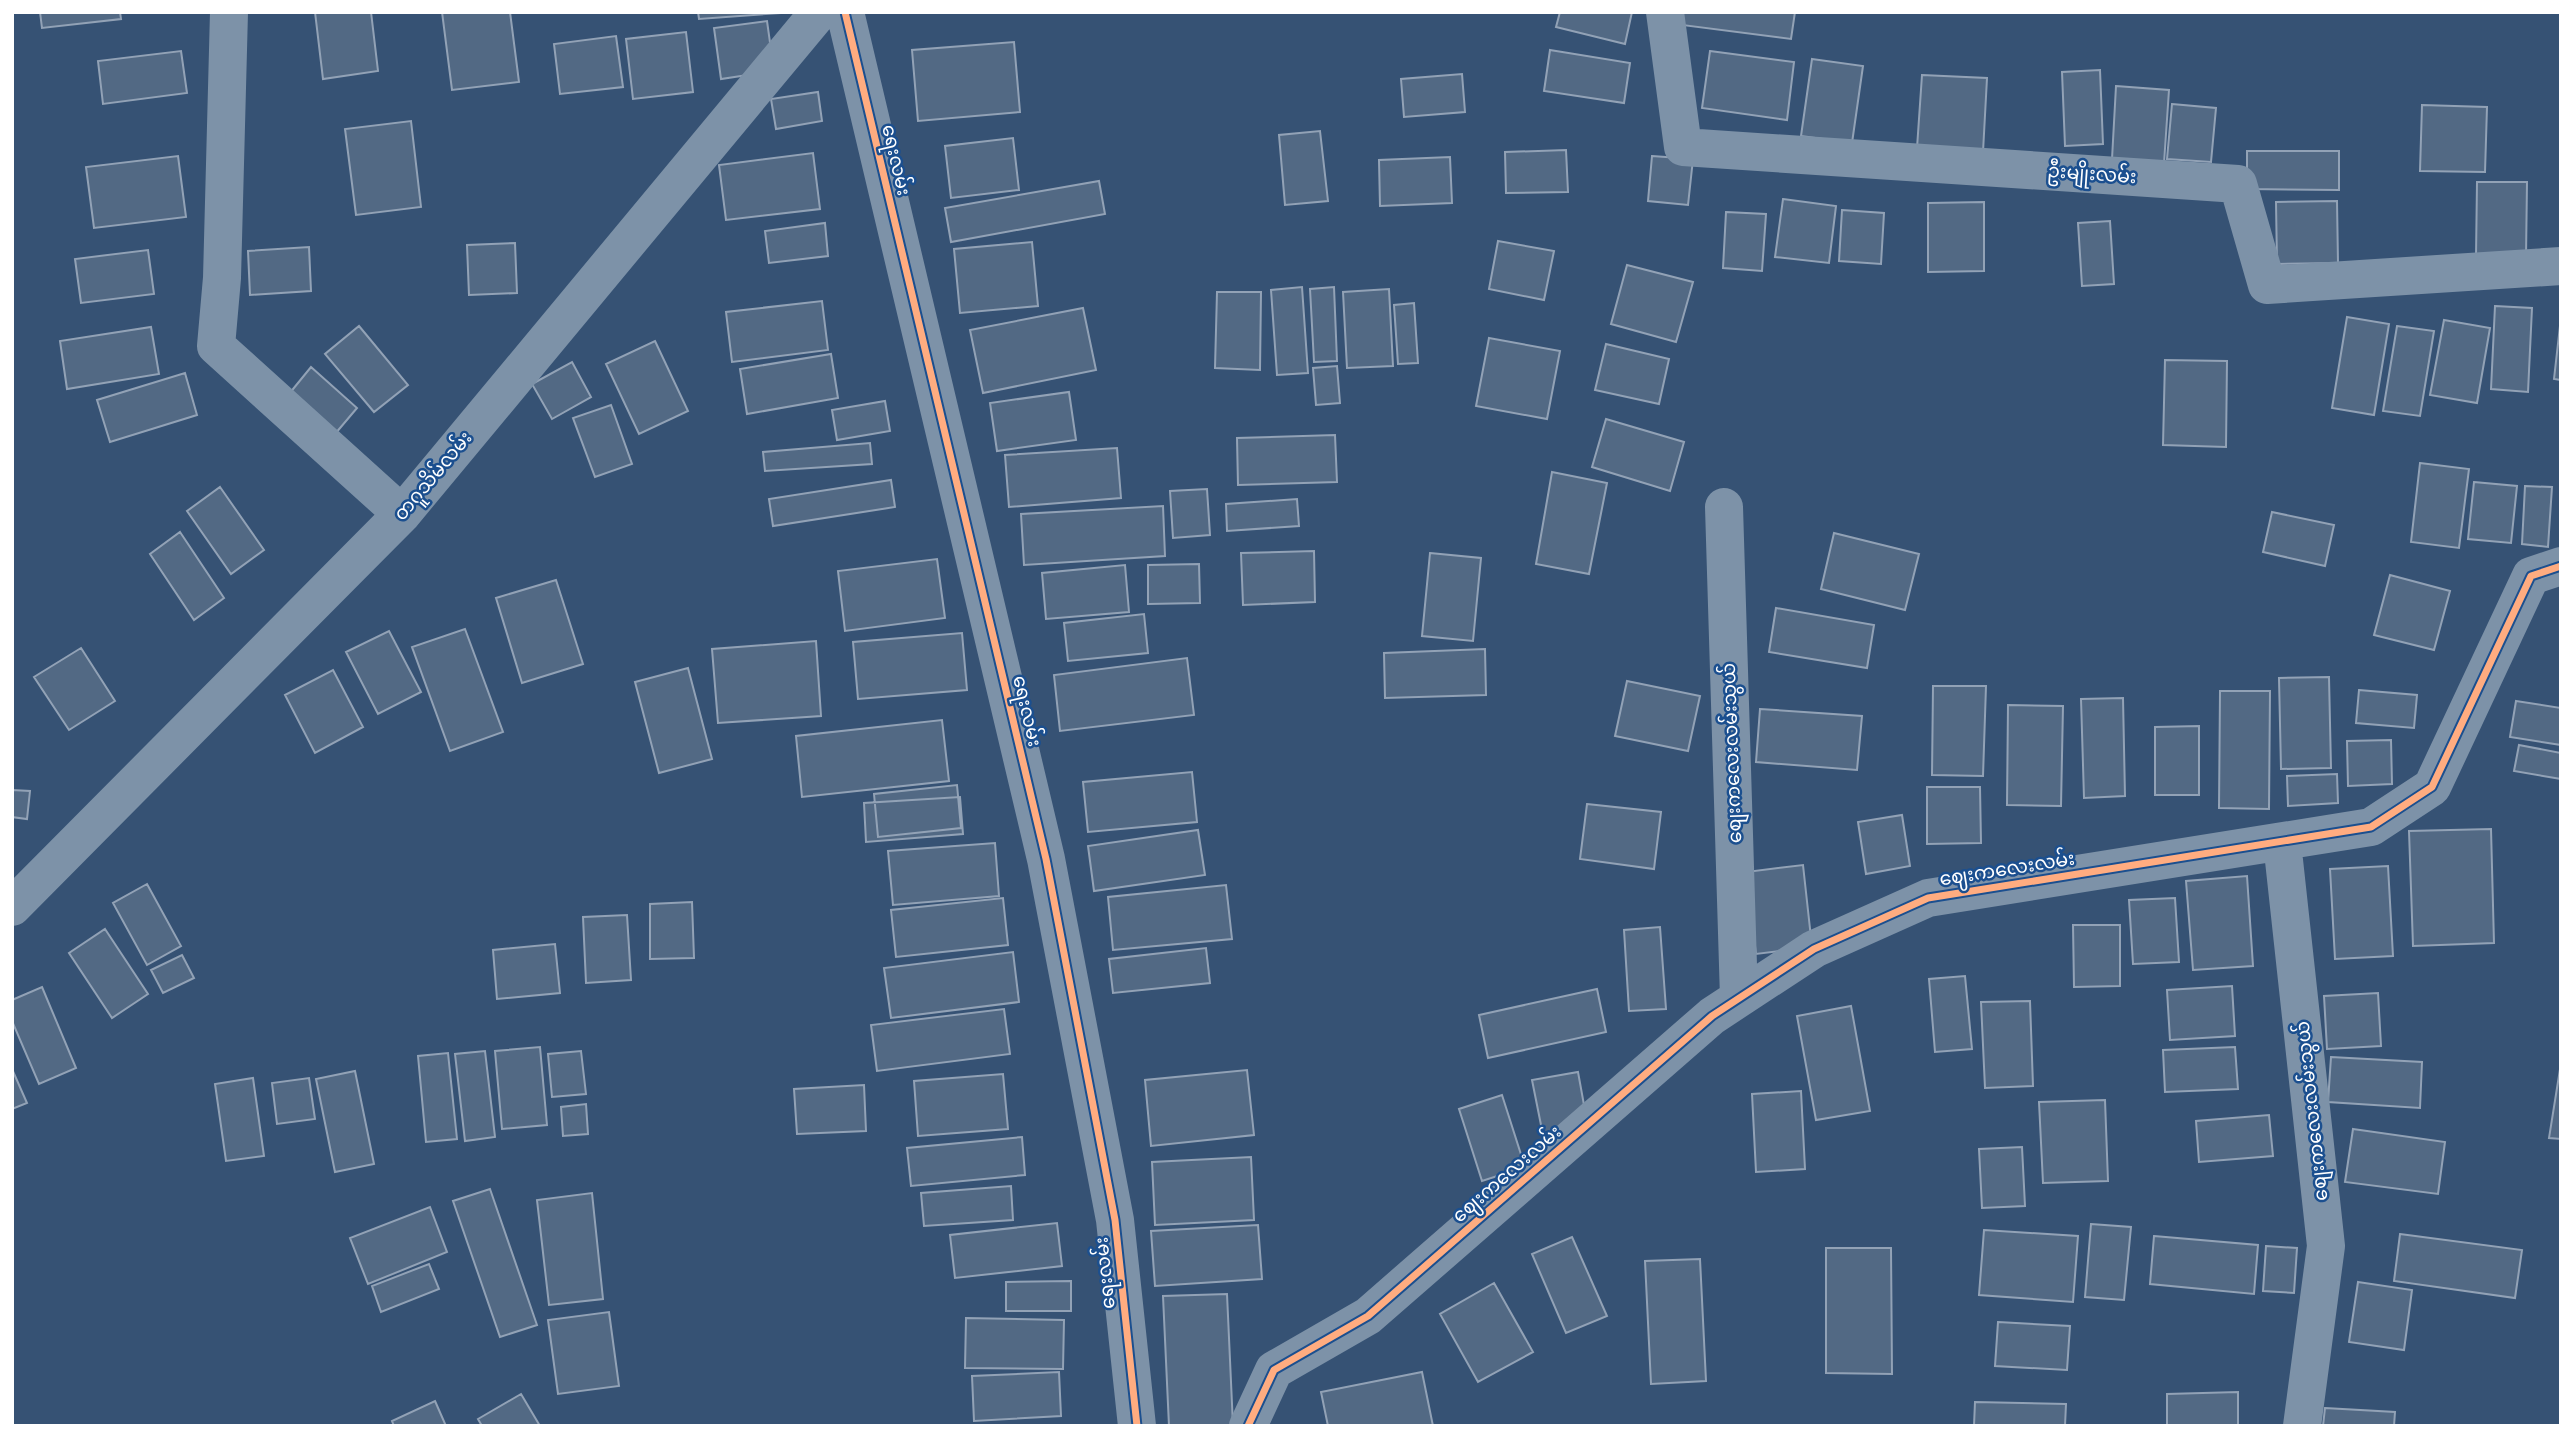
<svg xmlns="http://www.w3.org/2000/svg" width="2573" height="1438" viewBox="0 0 2573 1438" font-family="Signika,'Noto Sans Myanmar',sans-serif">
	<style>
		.building { fill: #526984; stroke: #92a2b6; stroke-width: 2 }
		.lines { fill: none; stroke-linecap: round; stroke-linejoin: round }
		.minor { stroke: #7d92a8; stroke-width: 38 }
		.cycleway-casing { stroke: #1b4f8f; stroke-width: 11 }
		.cycleway { stroke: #ffac80; stroke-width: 7 }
		.labels { text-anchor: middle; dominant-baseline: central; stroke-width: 5; stroke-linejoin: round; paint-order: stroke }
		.street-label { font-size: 19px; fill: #fff; stroke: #1b4f8f }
	</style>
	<rect width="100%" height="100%" fill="#365274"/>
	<path class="building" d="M 40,12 L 120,12 L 121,19 L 42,28 Z
		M 315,12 L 371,12 L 378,71 L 323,79 Z
		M 442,12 L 510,12 L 519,82 L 452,90 Z
		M 698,12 L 780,12 L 780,13 L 699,19 Z
		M 1560,12 L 1632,12 L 1625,44 L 1556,27 Z
		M 1683,12 L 1795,12 L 1791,39 L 1682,25 Z
		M 767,21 L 774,71 L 721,79 L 714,28 Z
		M 686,32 L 693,92 L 633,99 L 626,39 Z
		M 616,36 L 623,87 L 560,94 L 554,44 Z
		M 1014,42 L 1020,112 L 918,121 L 912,50 Z
		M 1550,50 L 1630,63 L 1624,103 L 1544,91 Z
		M 181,51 L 187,93 L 103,104 L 98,61 Z
		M 1710,51 L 1794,62 L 1787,120 L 1702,108 Z
		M 1812,59 L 1863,66 L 1852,143 L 1801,136 Z
		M 2100,70 L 2103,144 L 2065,146 L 2062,72 Z
		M 1462,74 L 1465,112 L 1404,117 L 1401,79 Z
		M 1922,75 L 1987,78 L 1983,152 L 1917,148 Z
		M 2116,86 L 2169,90 L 2164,163 L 2112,159 Z
		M 818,92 L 822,121 L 776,129 L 771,99 Z
		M 2172,104 L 2216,108 L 2211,162 L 2167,159 Z
		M 2422,105 L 2487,107 L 2485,172 L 2420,171 Z
		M 411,121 L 421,207 L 356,215 L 345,129 Z
		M 1320,131 L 1328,201 L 1285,205 L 1279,135 Z
		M 1013,138 L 1019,190 L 951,198 L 945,146 Z
		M 1566,150 L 1568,192 L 1506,193 L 1505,152 Z
		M 2247,151 L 2339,151 L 2339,190 L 2247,189 Z
		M 813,153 L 820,209 L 726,220 L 719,165 Z
		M 178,156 L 186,217 L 94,228 L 86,167 Z
		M 1652,156 L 1693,159 L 1688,205 L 1648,201 Z
		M 1450,157 L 1452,203 L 1380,206 L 1379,160 Z
		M 1099,181 L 1105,214 L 951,242 L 945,208 Z
		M 2477,182 L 2527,182 L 2526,257 L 2476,257 Z
		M 1783,199 L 1836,206 L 1829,263 L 1775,257 Z
		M 2337,201 L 2338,263 L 2277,264 L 2276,202 Z
		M 1984,202 L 1984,271 L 1928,272 L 1928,203 Z
		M 1842,210 L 1884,213 L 1881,264 L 1839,261 Z
		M 1726,212 L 1766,214 L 1762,271 L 1723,268 Z
		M 2110,221 L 2114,284 L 2082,286 L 2078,223 Z
		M 825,223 L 828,256 L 769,263 L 765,231 Z
		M 1498,241 L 1554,251 L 1544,300 L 1489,289 Z
		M 1032,242 L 1038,306 L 960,313 L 954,249 Z
		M 515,243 L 517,293 L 469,295 L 467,245 Z
		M 309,247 L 311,291 L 250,295 L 248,251 Z
		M 148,250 L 154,294 L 81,303 L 75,259 Z
		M 1627,265 L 1693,282 L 1676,342 L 1611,324 Z
		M 1302,287 L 1308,373 L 1277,375 L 1271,290 Z
		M 1334,287 L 1337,361 L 1314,362 L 1310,289 Z
		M 1389,289 L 1393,366 L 1347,368 L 1343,292 Z
		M 1217,292 L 1261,292 L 1260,370 L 1215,368 Z
		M 822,301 L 828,350 L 732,362 L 726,312 Z
		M 1414,303 L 1418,363 L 1398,364 L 1394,305 Z
		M 2495,306 L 2532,308 L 2528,392 L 2491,389 Z
		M 1083,308 L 1096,370 L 983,393 L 970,330 Z
		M 2347,317 L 2389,324 L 2374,415 L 2332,408 Z
		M 2561,317 L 2561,380 L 2554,379 Z
		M 2444,320 L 2490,328 L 2477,403 L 2430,395 Z
		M 359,326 L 408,385 L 374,412 L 325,354 Z
		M 2397,326 L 2434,331 L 2420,416 L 2383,411 Z
		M 151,327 L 159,374 L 67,389 L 60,341 Z
		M 1489,338 L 1560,351 L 1547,419 L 1476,406 Z
		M 655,341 L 688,411 L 639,434 L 606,364 Z
		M 1606,344 L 1669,359 L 1659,404 L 1595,390 Z
		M 831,354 L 838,398 L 747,414 L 740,369 Z
		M 2165,360 L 2227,361 L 2226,447 L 2163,445 Z
		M 572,362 L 591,397 L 552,419 L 532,384 Z
		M 1337,366 L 1340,403 L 1316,405 L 1313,368 Z
		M 311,367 L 357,408 L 335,434 L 289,394 Z
		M 185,373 L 197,415 L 110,442 L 97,400 Z
		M 1069,392 L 1076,440 L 997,451 L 990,403 Z
		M 885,401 L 890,431 L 837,440 L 832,410 Z
		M 611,405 L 632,464 L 595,477 L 573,418 Z
		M 1606,419 L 1684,442 L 1670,491 L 1592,467 Z
		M 1335,435 L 1337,482 L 1238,485 L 1237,438 Z
		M 870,443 L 872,464 L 765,471 L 763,452 Z
		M 1117,448 L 1121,498 L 1009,507 L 1005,455 Z
		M 2420,463 L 2469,469 L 2459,548 L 2411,542 Z
		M 1552,472 L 1607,483 L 1589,574 L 1536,564 Z
		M 891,480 L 895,507 L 773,526 L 769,499 Z
		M 2474,482 L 2517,486 L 2511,543 L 2468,539 Z
		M 2525,486 L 2552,487 L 2548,547 L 2522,544 Z
		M 220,487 L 264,550 L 231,574 L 187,511 Z
		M 1207,489 L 1210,535 L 1173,538 L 1170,491 Z
		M 1297,499 L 1299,526 L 1227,531 L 1226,504 Z
		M 1163,506 L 1165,556 L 1024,565 L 1021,514 Z
		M 2272,512 L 2334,525 L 2325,566 L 2263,552 Z
		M 180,532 L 224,598 L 194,620 L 150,554 Z
		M 1834,533 L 1919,554 L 1905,610 L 1821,589 Z
		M 1314,551 L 1315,602 L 1243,605 L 1241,553 Z
		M 1430,553 L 1481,558 L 1473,641 L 1422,636 Z
		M 937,559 L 945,618 L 845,631 L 838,571 Z
		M 1199,564 L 1200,603 L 1148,604 L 1148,565 Z
		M 1125,565 L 1129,612 L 1046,619 L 1042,573 Z
		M 2390,575 L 2450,591 L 2434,650 L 2374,635 Z
		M 556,580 L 583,664 L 522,683 L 496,598 Z
		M 1776,608 L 1874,625 L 1867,668 L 1769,652 Z
		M 1144,614 L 1148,653 L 1068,661 L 1064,623 Z
		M 465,629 L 503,732 L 450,751 L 412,647 Z
		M 389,631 L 421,692 L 378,714 L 346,652 Z
		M 962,633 L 967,690 L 858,699 L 853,642 Z
		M 816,641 L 821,716 L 718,723 L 712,649 Z
		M 81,648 L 115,701 L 69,730 L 34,677 Z
		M 1485,649 L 1486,695 L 1385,698 L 1384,653 Z
		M 1187,658 L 1194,715 L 1060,731 L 1054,675 Z
		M 688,668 L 712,759 L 659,773 L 635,682 Z
		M 333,670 L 363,727 L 315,753 L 285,695 Z
		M 2329,677 L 2331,768 L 2281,769 L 2279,678 Z
		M 1627,681 L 1700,696 L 1688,751 L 1615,736 Z
		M 1933,686 L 1986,686 L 1983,776 L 1932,775 Z
		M 2359,690 L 2417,695 L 2414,728 L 2356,723 Z
		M 2220,691 L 2270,691 L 2269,809 L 2219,808 Z
		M 2123,698 L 2125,796 L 2084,798 L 2081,699 Z
		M 2516,701 L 2561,708 L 2561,745 L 2510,737 Z
		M 2008,705 L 2063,706 L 2061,806 L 2007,805 Z
		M 1760,709 L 1862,716 L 1857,770 L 1756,762 Z
		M 942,720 L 949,781 L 802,797 L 796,736 Z
		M 2199,726 L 2199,795 L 2155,795 L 2155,727 Z
		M 2391,740 L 2392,784 L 2348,786 L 2347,741 Z
		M 2519,745 L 2561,753 L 2561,779 L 2514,771 Z
		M 1192,772 L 1197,822 L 1088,832 L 1083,782 Z
		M 2337,774 L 2338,803 L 2288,806 L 2287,776 Z
		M 957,785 L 961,828 L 878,837 L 874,794 Z
		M 1927,787 L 1980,787 L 1981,843 L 1927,844 Z
		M 12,790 L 30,791 L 27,819 L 12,817 Z
		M 960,797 L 963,834 L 866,842 L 864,803 Z
		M 1587,804 L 1661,812 L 1654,869 L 1580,859 Z
		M 1902,815 L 1910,866 L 1866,874 L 1858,822 Z
		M 2491,829 L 2494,943 L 2413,946 L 2409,831 Z
		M 1198,830 L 1205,875 L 1094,891 L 1088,846 Z
		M 995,843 L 999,896 L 893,905 L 888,851 Z
		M 1803,865 L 1812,947 L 1756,954 L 1746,872 Z
		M 2388,866 L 2393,956 L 2335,959 L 2330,869 Z
		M 2247,876 L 2253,966 L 2193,970 L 2186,881 Z
		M 147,884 L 181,946 L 147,965 L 113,903 Z
		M 1226,885 L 1232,939 L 1113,950 L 1108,897 Z
		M 1003,898 L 1008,945 L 896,957 L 891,910 Z
		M 2175,898 L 2179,962 L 2133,964 L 2129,900 Z
		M 692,902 L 694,958 L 650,959 L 650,904 Z
		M 627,915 L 631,980 L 586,983 L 583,917 Z
		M 2073,925 L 2120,925 L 2120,986 L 2074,987 Z
		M 1660,927 L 1666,1009 L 1629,1011 L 1624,930 Z
		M 105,929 L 148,994 L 112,1018 L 69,953 Z
		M 555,944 L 560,993 L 497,999 L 493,950 Z
		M 1206,948 L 1210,983 L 1113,993 L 1109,959 Z
		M 1013,952 L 1019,1002 L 891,1018 L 884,968 Z
		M 182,955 L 194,978 L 163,993 L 151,970 Z
		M 1965,976 L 1972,1049 L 1935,1052 L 1929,979 Z
		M 2232,986 L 2235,1036 L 2170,1040 L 2167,990 Z
		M 42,987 L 76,1068 L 39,1084 L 12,1021 L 12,1000 Z
		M 1597,989 L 1606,1032 L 1488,1058 L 1479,1015 Z
		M 2378,993 L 2381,1046 L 2327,1049 L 2324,996 Z
		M 2030,1001 L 2033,1086 L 1985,1088 L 1981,1002 Z
		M 1851,1006 L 1870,1111 L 1816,1120 L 1797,1016 Z
		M 1004,1009 L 1010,1054 L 877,1071 L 871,1025 Z
		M 540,1047 L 547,1125 L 502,1129 L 495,1051 Z
		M 2235,1047 L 2238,1089 L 2165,1092 L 2163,1050 Z
		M 485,1051 L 495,1137 L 465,1141 L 455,1054 Z
		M 581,1051 L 586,1094 L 552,1097 L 548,1054 Z
		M 448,1053 L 457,1139 L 426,1142 L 418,1056 Z
		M 2331,1057 L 2422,1062 L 2420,1108 L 2328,1102 Z
		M 2561,1063 L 2561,1139 L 2549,1138 Z
		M 12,1069 L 27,1103 L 12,1109 Z
		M 1247,1070 L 1254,1135 L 1151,1146 L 1145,1080 Z
		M 355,1071 L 374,1164 L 335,1172 L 316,1079 Z
		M 1578,1072 L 1588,1127 L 1543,1135 L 1532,1080 Z
		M 1003,1074 L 1008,1129 L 918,1136 L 914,1081 Z
		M 253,1078 L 264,1156 L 226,1161 L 215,1084 Z
		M 309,1078 L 315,1119 L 277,1124 L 272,1083 Z
		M 864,1085 L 866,1131 L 797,1134 L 794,1089 Z
		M 1801,1091 L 1805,1169 L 1756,1172 L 1752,1094 Z
		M 1502,1095 L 1525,1167 L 1482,1181 L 1459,1109 Z
		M 2105,1100 L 2108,1181 L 2043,1183 L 2039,1102 Z
		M 586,1104 L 588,1134 L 563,1136 L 561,1107 Z
		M 2269,1115 L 2273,1156 L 2199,1162 L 2196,1121 Z
		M 2353,1129 L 2445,1142 L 2438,1194 L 2345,1182 Z
		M 1022,1137 L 1025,1175 L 911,1186 L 907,1148 Z
		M 2022,1147 L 2025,1206 L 1982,1208 L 1979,1149 Z
		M 1251,1157 L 1254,1220 L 1155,1225 L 1152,1162 Z
		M 1011,1186 L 1013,1220 L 924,1226 L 921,1193 Z
		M 490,1189 L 537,1325 L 500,1337 L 453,1201 Z
		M 592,1193 L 603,1299 L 549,1305 L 537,1200 Z
		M 430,1207 L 447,1252 L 368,1284 L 350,1238 Z
		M 1057,1223 L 1062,1266 L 955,1278 L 950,1235 Z
		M 2091,1224 L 2131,1227 L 2124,1300 L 2085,1297 Z
		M 1258,1225 L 1262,1279 L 1155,1286 L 1151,1231 Z
		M 1984,1230 L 2078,1236 L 2073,1302 L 1979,1295 Z
		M 2400,1234 L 2522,1250 L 2515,1298 L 2394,1281 Z
		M 2154,1236 L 2258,1245 L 2254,1294 L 2150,1284 Z
		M 1572,1237 L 1607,1316 L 1566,1333 L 1532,1254 Z
		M 2266,1246 L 2297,1248 L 2294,1293 L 2263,1291 Z
		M 1826,1248 L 1891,1248 L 1892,1374 L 1826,1373 Z
		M 1700,1259 L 1706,1381 L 1651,1384 L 1645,1261 Z
		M 429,1264 L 439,1289 L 381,1312 L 372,1286 Z
		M 1071,1281 L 1071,1311 L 1006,1311 L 1006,1282 Z
		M 2358,1282 L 2412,1290 L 2404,1350 L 2349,1342 Z
		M 1494,1283 L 1533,1352 L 1478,1382 L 1440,1314 Z
		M 1227,1294 L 1233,1426 L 1169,1426 L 1163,1296 Z
		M 609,1312 L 619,1386 L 558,1394 L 548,1320 Z
		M 966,1318 L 1064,1320 L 1063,1369 L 965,1368 Z
		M 1998,1322 L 2070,1326 L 2067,1370 L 1995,1366 Z
		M 1059,1372 L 1061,1416 L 974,1421 L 972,1376 Z
		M 1422,1372 L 1433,1426 L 1328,1426 L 1321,1392 Z
		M 2238,1392 L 2238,1426 L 2167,1426 L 2167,1394 Z
		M 521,1394 L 540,1426 L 482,1426 L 478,1419 Z
		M 435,1401 L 446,1426 L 394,1426 L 392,1421 Z
		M 1975,1402 L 2066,1404 L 2065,1426 L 1974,1426 Z
		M 2325,1408 L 2395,1412 L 2394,1426 L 2323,1426 Z"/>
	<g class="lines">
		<path class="minor" d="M 229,12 L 222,278 L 216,346 L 402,514
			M 845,12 L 1046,859 L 1115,1220 L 1137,1426
			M 1665,12 L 1683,147 L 2238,184 L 2267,285 L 2561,266
			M 1724,507 L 1739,998
			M 2282,842 L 2326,1246 L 2302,1426
			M 12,907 L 402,514 L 819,12
			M 1248,1426 L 1274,1370 L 1368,1316 L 1712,1016 L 1814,949 L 1928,898 L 2371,827 L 2432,787 L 2531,576 L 2561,566"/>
		<defs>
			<path id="cycleway" d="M 845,12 L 1046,859 L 1115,1220 L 1137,1426
				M 1248,1426 L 1274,1370 L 1368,1316 L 1712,1016 L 1814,949 L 1928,898 L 2371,827 L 2432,787 L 2531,576 L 2561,566"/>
		</defs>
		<use href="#cycleway" class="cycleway-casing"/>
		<use href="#cycleway" class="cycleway"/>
	</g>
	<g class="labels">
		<g class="street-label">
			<text transform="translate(896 160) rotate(77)">ရေးလမ်း</text>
			<text transform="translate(2092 174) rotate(4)">ဦးမျိုးလမ်း</text>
			<text transform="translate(433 476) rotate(-50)">တဂူသိမ်လမ်း</text>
			<text transform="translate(1027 711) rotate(77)">ရေးလမ်း</text>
			<text transform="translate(1732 753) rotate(-92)">စျေးကလေးလမ်းသွယ်</text>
			<text transform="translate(2007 869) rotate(-9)">ဈေးကလေးလမ်း</text>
			<text transform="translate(2312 1111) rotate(-96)">စျေးကလေးလမ်းသွယ်</text>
			<text transform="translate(1507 1174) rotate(-41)">ဈေးကလေးလမ်း</text>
			<text transform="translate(1105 1273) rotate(-96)">ရေးလမ်း</text>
		</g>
	</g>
	<rect width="2573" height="1438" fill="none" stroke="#ffffff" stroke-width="28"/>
</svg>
